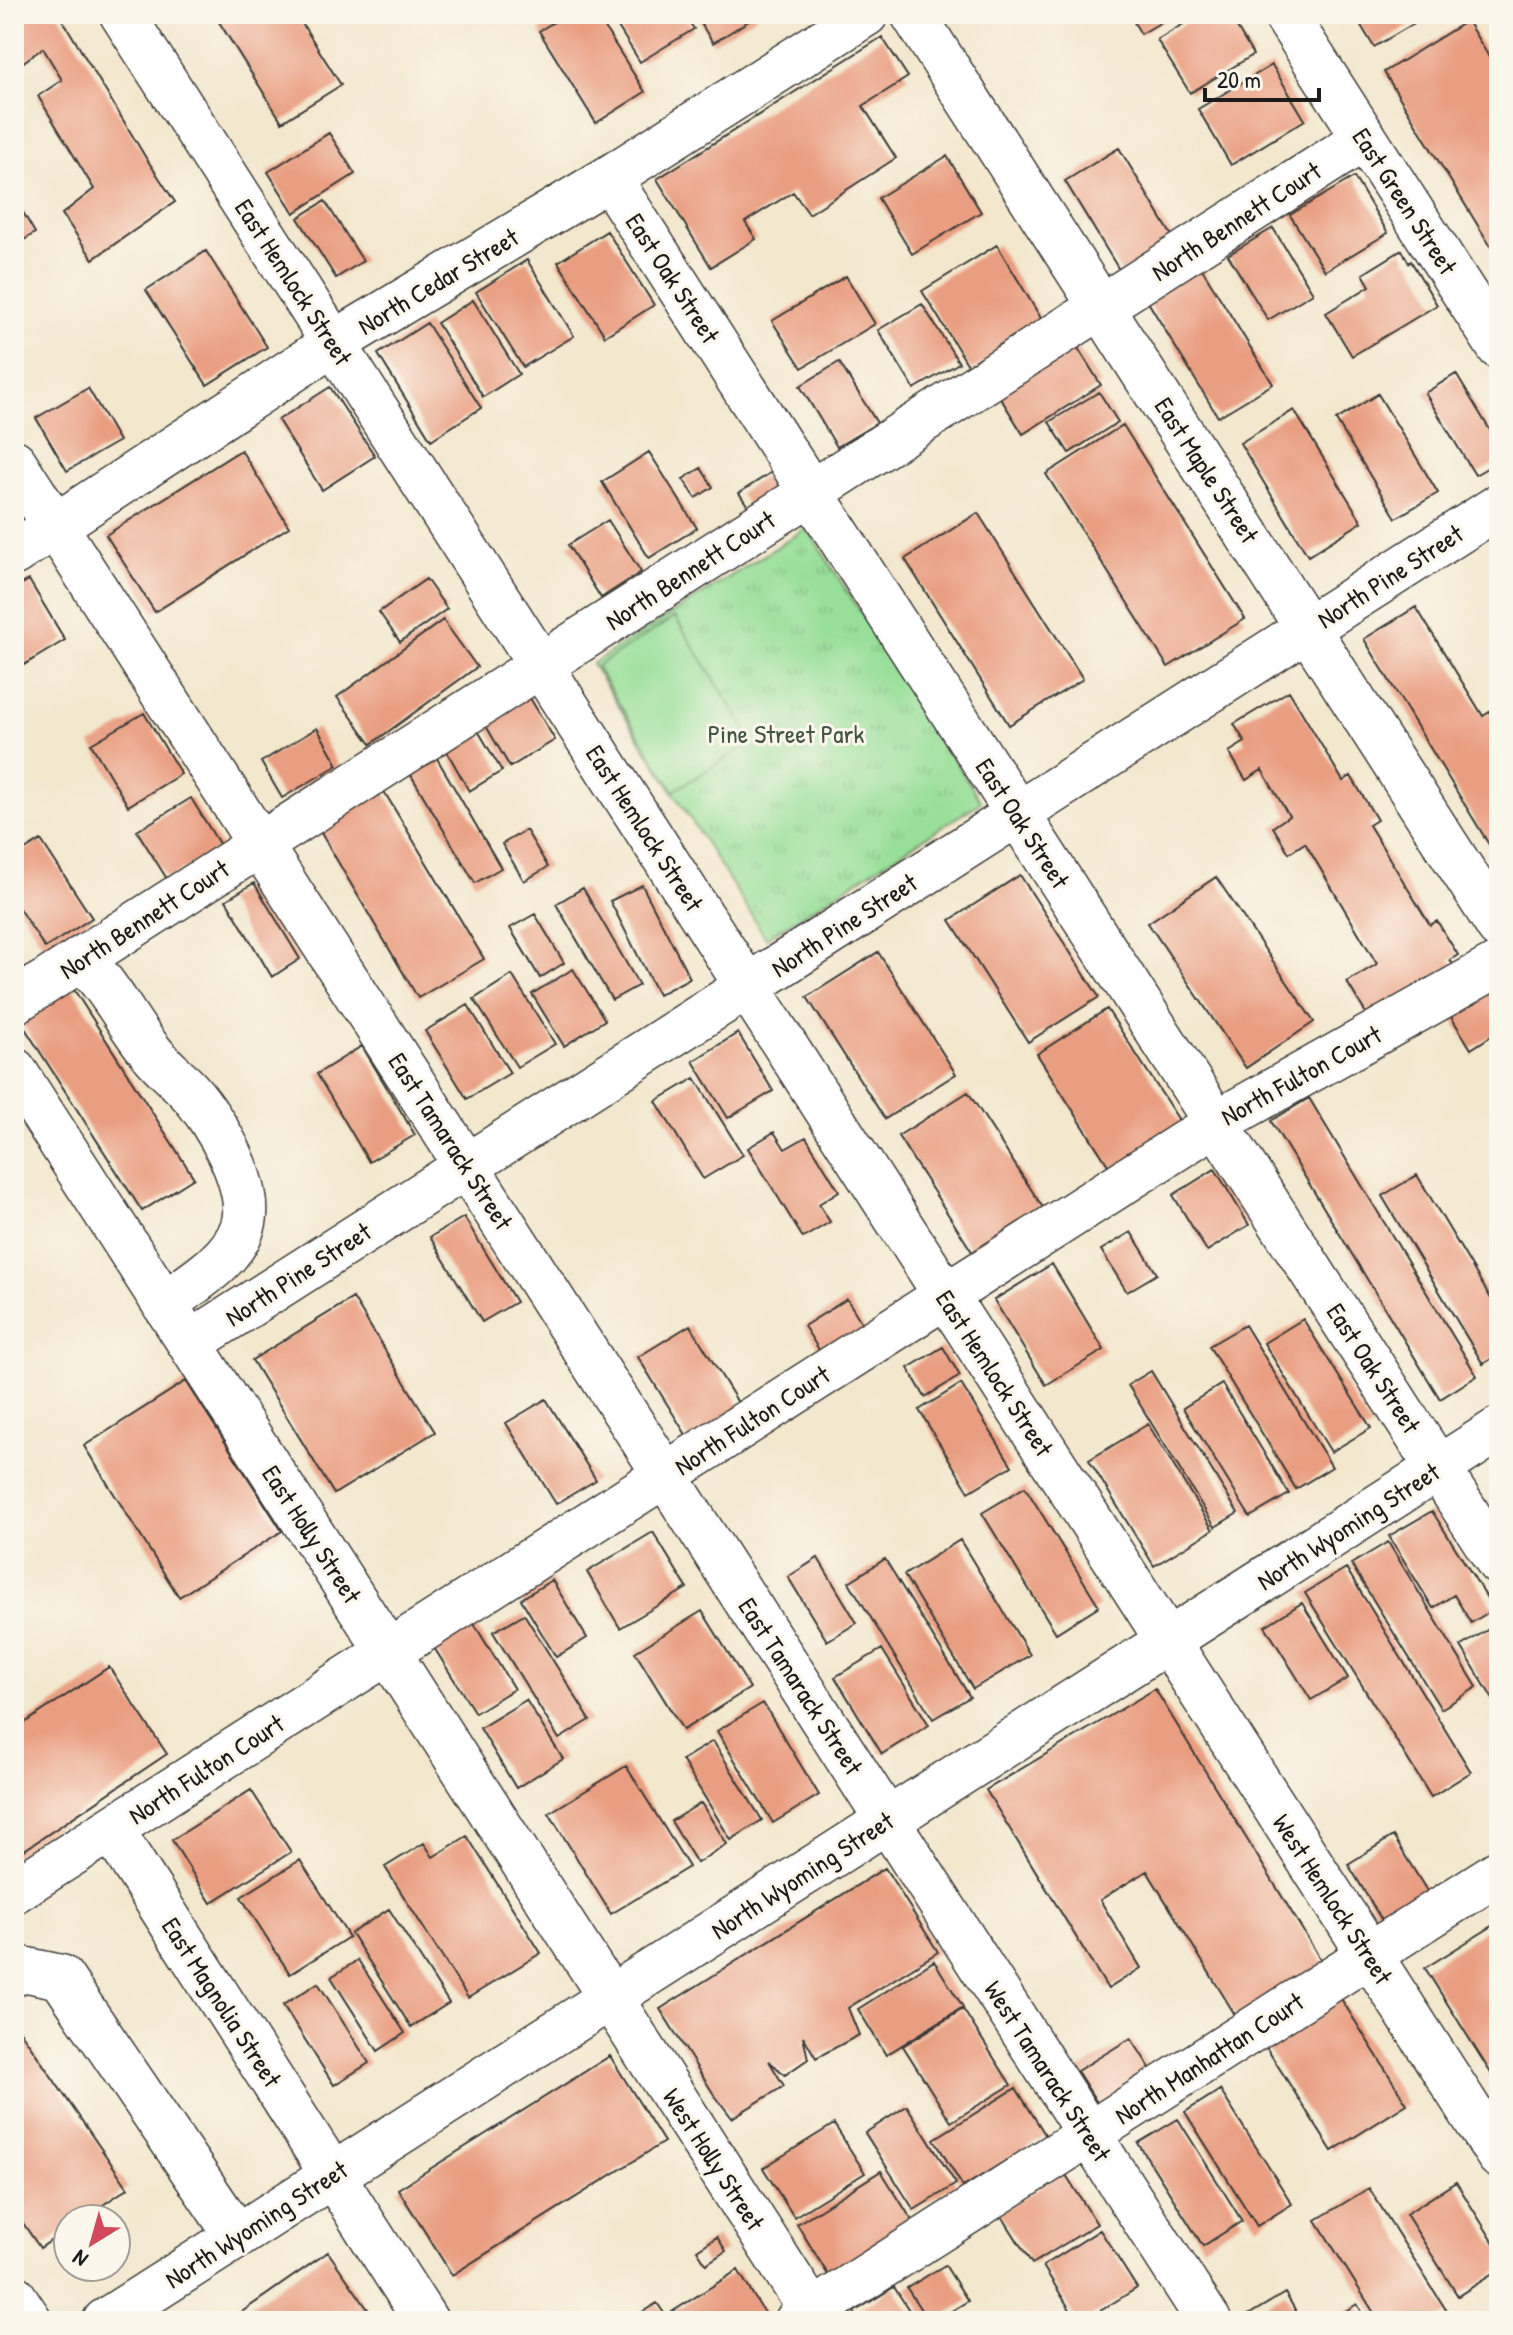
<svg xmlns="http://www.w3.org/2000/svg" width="1513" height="2335" viewBox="0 0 1513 2335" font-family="'Patrick Hand',sans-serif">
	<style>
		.park { fill: url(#park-tufts); stroke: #5a7e5a; stroke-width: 2 }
		.pitch { fill: #98df99; stroke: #5a7e5a; stroke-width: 2 }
		.building { fill: #e99e81 }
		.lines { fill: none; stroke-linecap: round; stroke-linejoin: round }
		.minor-casing { stroke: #3c3a37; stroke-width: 47 }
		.minor { stroke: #fff; stroke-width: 44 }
		.labels { text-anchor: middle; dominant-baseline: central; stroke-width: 6; stroke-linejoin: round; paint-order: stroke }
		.street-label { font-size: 26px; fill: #1c1c1c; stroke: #fbf7ec }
		.park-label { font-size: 26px; fill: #415642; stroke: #fbf7ec }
	</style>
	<defs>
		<pattern id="park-tufts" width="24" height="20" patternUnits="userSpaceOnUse" patternTransform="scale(2)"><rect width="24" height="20" fill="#98df99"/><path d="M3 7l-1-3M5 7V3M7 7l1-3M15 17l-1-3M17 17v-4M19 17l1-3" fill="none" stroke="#82bf83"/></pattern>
	</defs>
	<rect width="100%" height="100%" fill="#fbf7ec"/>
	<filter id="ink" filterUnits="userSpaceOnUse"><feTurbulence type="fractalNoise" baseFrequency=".0125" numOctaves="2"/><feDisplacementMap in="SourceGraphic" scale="16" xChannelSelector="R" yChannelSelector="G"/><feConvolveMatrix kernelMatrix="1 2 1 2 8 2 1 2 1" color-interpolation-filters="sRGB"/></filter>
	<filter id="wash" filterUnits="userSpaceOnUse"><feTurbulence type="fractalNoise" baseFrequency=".006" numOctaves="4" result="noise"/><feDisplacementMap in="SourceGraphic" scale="32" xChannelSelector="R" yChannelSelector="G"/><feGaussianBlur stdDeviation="1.8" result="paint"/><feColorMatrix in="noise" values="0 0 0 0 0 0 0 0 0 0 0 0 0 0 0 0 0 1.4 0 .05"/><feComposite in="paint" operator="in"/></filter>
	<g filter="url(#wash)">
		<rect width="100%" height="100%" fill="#f3e7ce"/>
		<path class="park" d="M 807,528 L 981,802 L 766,938 L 592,664 Z"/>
		<path class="pitch" d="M 675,617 L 753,741 L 674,791 L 596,667 Z"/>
		<g id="blocks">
			<path class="building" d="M 14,14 L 59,14 L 146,158 L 175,202 L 93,259 L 62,214 L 94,189 L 38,96 L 62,80 L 43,48 L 22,63 L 14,50 Z
				M 214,14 L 296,14 L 341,85 L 282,122 Z
				M 567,14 L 596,14 L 645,92 L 596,123 L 539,31 Z
				M 610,14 L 684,14 L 694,29 L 640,62 Z
				M 695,14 L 760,14 L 713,43 Z
				M 1129,14 L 1175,14 L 1141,34 Z
				M 1200,14 L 1229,14 L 1253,55 L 1190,93 L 1157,40 Z
				M 1354,14 L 1430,14 L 1374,47 Z
				M 1467,21 L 1499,73 L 1499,260 L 1384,72 Z
				M 882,37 L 908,77 L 863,106 L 896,158 L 809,214 L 793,192 L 745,222 L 756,239 L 711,267 L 657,179 Z
				M 1272,65 L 1305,120 L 1231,165 L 1198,109 Z
				M 329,133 L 355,174 L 294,213 L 268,172 Z
				M 1119,148 L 1175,241 L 1121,273 L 1065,181 Z
				M 947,156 L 981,212 L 912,254 L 878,198 Z
				M 1354,177 L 1388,233 L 1325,271 L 1290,215 Z
				M 14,197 L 35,233 L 14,246 Z
				M 325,201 L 363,261 L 336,278 L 298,218 Z
				M 1273,228 L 1313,293 L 1268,320 L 1228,255 Z
				M 607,231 L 654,305 L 605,336 L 558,262 Z
				M 997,245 L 1045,325 L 971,370 L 922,291 Z
				M 1402,250 L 1409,263 L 1411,261 L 1437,305 L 1352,356 L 1326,313 L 1370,286 L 1363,274 Z
				M 206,251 L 267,347 L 207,385 L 146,290 Z
				M 1196,259 L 1273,384 L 1218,417 L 1142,292 Z
				M 527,260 L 574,336 L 523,367 L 476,292 Z
				M 846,276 L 875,324 L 802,368 L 772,321 Z
				M 473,300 L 519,374 L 483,397 L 437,323 Z
				M 922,304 L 959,363 L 914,389 L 878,330 Z
				M 427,323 L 481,408 L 431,440 L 378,354 Z
				M 1071,337 L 1101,385 L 1023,434 L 993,386 Z
				M 839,362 L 877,423 L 837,447 L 800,386 Z
				M 1456,374 L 1499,445 L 1499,461 L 1475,475 L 1425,393 Z
				M 330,387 L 375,456 L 322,490 L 278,420 Z
				M 88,388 L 119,441 L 67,471 L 36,418 Z
				M 1099,392 L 1118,422 L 1069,453 L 1049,422 Z
				M 1378,394 L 1438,493 L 1396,518 L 1336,420 Z
				M 1294,410 L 1362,522 L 1308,556 L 1240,443 Z
				M 1123,425 L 1245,619 L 1168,667 L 1046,474 Z
				M 241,450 L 289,527 L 155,612 L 106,535 Z
				M 649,452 L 697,528 L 649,558 L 602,482 Z
				M 701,468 L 713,487 L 696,498 L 683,479 Z
				M 772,472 L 784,491 L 751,511 L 739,493 Z
				M 978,513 L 1083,679 L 1009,725 L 905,559 Z
				M 608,520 L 641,572 L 601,598 L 568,545 Z
				M 426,579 L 447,609 L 400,642 L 379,612 Z
				M 29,580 L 65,640 L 14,671 L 14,588 Z
				M 1416,607 L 1483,716 L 1499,706 L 1499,732 L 1494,735 L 1499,743 L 1499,861 L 1364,639 Z
				M 443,620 L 477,667 L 371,744 L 337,697 Z
				M 1289,691 L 1343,781 L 1351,776 L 1377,820 L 1369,825 L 1430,925 L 1437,921 L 1458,955 L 1450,960 L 1455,967 L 1370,1020 L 1347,982 L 1377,964 L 1305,843 L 1289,853 L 1273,827 L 1289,816 L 1262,770 L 1246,780 L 1229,752 L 1245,742 L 1234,724 Z
				M 527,693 L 555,740 L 510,767 L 482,719 Z
				M 144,713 L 181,774 L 128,806 L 91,744 Z
				M 317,728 L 338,765 L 282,798 L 261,762 Z
				M 477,729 L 502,771 L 469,791 L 445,748 Z
				M 435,755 L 501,868 L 475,883 L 408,770 Z
				M 379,783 L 484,959 L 418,998 L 314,821 Z
				M 191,798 L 221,847 L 167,879 L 137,831 Z
				M 526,830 L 548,867 L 524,881 L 502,844 Z
				M 41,840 L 92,918 L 45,948 L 14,901 L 14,857 Z
				M 1020,875 L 1099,997 L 1028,1042 L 950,920 Z
				M 1216,877 L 1314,1022 L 1246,1068 L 1148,923 Z
				M 254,883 L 300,959 L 272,977 L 226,900 Z
				M 642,885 L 690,978 L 658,995 L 610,901 Z
				M 583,888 L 639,985 L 612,1000 L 556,904 Z
				M 535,914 L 564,963 L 540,978 L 510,928 Z
				M 878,952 L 956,1074 L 885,1119 L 807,997 Z
				M 573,969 L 605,1020 L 564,1046 L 532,994 Z
				M 512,975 L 555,1044 L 517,1067 L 474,999 Z
				M 1487,980 L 1499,1000 L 1499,1031 L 1471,1049 L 1445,1007 Z
				M 71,985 L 194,1178 L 142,1211 L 19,1019 Z
				M 468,1005 L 510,1073 L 467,1099 L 425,1031 Z
				M 1107,1009 L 1186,1131 L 1115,1176 L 1037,1054 Z
				M 738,1033 L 773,1091 L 728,1118 L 693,1061 Z
				M 362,1046 L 415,1135 L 369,1162 L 317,1074 Z
				M 695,1078 L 743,1155 L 703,1179 L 656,1101 Z
				M 968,1092 L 1047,1214 L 976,1258 L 898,1136 Z
				M 1309,1098 L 1477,1376 L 1440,1399 L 1271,1121 Z
				M 774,1132 L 785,1149 L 806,1137 L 839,1191 L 819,1204 L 830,1222 L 803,1238 L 748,1148 Z
				M 1215,1169 L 1249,1225 L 1207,1251 L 1173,1195 Z
				M 1417,1175 L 1499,1312 L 1499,1354 L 1483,1364 L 1382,1196 Z
				M 464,1217 L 516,1302 L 482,1322 L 430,1237 Z
				M 1131,1232 L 1157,1274 L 1127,1292 L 1101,1250 Z
				M 1052,1264 L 1104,1350 L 1046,1385 L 994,1300 Z
				M 353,1298 L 435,1432 L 334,1494 L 252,1360 Z
				M 847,1299 L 871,1338 L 828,1364 L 804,1326 Z
				M 1303,1319 L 1371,1428 L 1331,1452 L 1264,1343 Z
				M 690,1325 L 745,1414 L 693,1446 L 638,1357 Z
				M 1245,1325 L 1332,1467 L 1296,1489 L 1209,1346 Z
				M 943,1347 L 960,1376 L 925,1397 L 908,1368 Z
				M 1151,1371 L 1238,1513 L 1215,1527 L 1128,1385 Z
				M 186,1381 L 282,1531 L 179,1597 L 84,1446 Z
				M 961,1384 L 1012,1466 L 969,1492 L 919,1410 Z
				M 1222,1384 L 1289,1494 L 1250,1517 L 1183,1408 Z
				M 546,1399 L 596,1480 L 556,1504 L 506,1423 Z
				M 1148,1424 L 1213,1530 L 1154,1566 L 1089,1460 Z
				M 1025,1487 L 1099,1606 L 1056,1633 L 982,1513 Z
				M 1432,1511 L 1494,1609 L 1471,1623 L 1454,1595 L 1433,1608 L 1389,1536 Z
				M 653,1532 L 687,1588 L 620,1628 L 587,1572 Z
				M 960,1540 L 1030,1655 L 973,1689 L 904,1575 Z
				M 1388,1542 L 1477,1687 L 1441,1709 L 1351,1564 Z
				M 818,1558 L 857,1623 L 827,1641 L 788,1577 Z
				M 885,1559 L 970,1697 L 933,1719 L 849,1582 Z
				M 1346,1568 L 1471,1772 L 1431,1797 L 1305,1593 Z
				M 552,1580 L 587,1638 L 556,1657 L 521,1599 Z
				M 1302,1603 L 1348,1678 L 1311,1700 L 1265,1626 Z
				M 702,1611 L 750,1688 L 683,1730 L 635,1652 Z
				M 524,1614 L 590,1720 L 559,1739 L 493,1632 Z
				M 473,1622 L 514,1689 L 475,1713 L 433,1646 Z
				M 1499,1623 L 1499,1698 L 1494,1701 L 1461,1646 Z
				M 882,1649 L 929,1725 L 882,1754 L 835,1677 Z
				M 109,1667 L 167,1754 L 14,1857 L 14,1730 Z
				M 1155,1689 L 1327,1970 L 1240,2023 L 1147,1871 L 1100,1900 L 1141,1968 L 1108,1989 L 986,1790 Z
				M 526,1700 L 563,1759 L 516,1788 L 480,1728 Z
				M 763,1703 L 819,1795 L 773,1823 L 717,1731 Z
				M 713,1741 L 762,1820 L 731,1840 L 682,1760 Z
				M 626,1766 L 689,1867 L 611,1914 L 549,1813 Z
				M 251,1790 L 291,1852 L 211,1903 L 172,1840 Z
				M 701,1803 L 727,1844 L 697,1863 L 671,1821 Z
				M 467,1836 L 541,1953 L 468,1998 L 385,1867 L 424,1843 L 433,1857 Z
				M 1393,1836 L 1435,1904 L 1389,1932 L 1348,1864 Z
				M 300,1860 L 349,1937 L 290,1974 L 241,1897 Z
				M 885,1868 L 938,1952 L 848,2008 L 859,2035 L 816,2058 L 803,2036 L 808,2059 L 785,2075 L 769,2061 L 784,2086 L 732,2118 L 713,2093 L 660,2009 Z
				M 389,1909 L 449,2003 L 411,2027 L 351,1933 Z
				M 1499,1922 L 1499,2086 L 1425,1968 Z
				M 358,1960 L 405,2033 L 378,2051 L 331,1977 Z
				M 934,1961 L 963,2007 L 886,2055 L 858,2009 Z
				M 318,1983 L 369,2063 L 334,2085 L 283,2005 Z
				M 1340,1997 L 1407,2104 L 1332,2151 L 1264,2044 Z
				M 963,2009 L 1011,2085 L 951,2122 L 903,2046 Z
				M 14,2022 L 128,2188 L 82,2219 L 68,2219 L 68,2229 L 40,2248 L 14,2210 Z
				M 1131,2038 L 1157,2079 L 1103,2112 L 1077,2071 Z
				M 610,2056 L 664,2142 L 452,2275 L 398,2189 Z
				M 1016,2088 L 1046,2136 L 963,2187 L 934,2139 Z
				M 1220,2090 L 1292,2204 L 1257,2226 L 1185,2112 Z
				M 907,2106 L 956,2184 L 914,2210 L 865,2133 Z
				M 1178,2119 L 1242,2221 L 1203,2246 L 1138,2143 Z
				M 834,2124 L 865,2173 L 794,2217 L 763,2168 Z
				M 881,2171 L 920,2233 L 835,2286 L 797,2224 Z
				M 1064,2172 L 1097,2224 L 1032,2264 L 1000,2213 Z
				M 1456,2182 L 1499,2251 L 1499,2270 L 1458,2296 L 1406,2214 Z
				M 1369,2188 L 1448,2313 L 1434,2321 L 1379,2321 L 1316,2220 Z
				M 1100,2230 L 1137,2288 L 1084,2321 L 1077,2321 L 1043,2266 Z
				M 717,2237 L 726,2251 L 706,2264 L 697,2250 Z
				M 328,2252 L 376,2321 L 239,2321 L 236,2316 Z
				M 945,2265 L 968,2301 L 935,2321 L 928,2321 L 907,2288 Z
				M 738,2270 L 769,2321 L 671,2321 L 667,2315 Z
				M 894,2287 L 916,2321 L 859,2321 L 854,2312 Z
				M 1285,2293 L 1302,2321 L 1248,2321 L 1245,2317 Z
				M 657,2303 L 666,2316 L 658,2321 L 637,2321 L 634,2317 Z
				M 1357,2304 L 1368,2321 L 1329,2321 Z"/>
		</g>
	</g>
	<g filter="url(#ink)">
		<use href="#blocks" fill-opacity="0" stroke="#3c3a37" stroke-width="2"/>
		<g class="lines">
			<defs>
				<path id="minor" d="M 122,14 L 1499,2156
					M 913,14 L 1499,927
					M 1285,14 L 1499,347
					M 609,178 L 1499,1563
					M 14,462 L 1209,2321
					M 14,553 L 334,343 L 609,178 L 866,14
					M 82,958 C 91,969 101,980 109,992 C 123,1011 135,1033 151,1052 C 162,1066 177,1078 189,1091 C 215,1120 257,1190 242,1229 C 230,1262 192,1283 164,1304
					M 14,1002 L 1365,138
					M 14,1070 L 818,2321
					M 190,1343 L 1499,506
					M 111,1829 L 426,2321
					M 14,1891 L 1216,1123 L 1499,964
					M 14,1974 L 23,1969 L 61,1977 L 237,2236
					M 14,2297 L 30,2321
					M 105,2321 L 1499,1429
					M 797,2321 L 1499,1872"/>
			</defs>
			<use href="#minor" class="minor-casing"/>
			<use href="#minor" class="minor"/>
		</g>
	</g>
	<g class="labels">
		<g class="street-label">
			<text transform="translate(1405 201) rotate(57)">East Green Street</text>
			<text transform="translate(1236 221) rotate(-33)">North Bennett Court</text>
			<text transform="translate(673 278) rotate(57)">East Oak Street</text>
			<text transform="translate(438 281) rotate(-31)">North Cedar Street</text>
			<text transform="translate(294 282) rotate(57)">East Hemlock Street</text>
			<text transform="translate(1207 470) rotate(57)">East Maple Street</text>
			<text transform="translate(690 570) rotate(-33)">North Bennett Court</text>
			<text transform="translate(1390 576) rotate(-33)">North Pine Street</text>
			<text transform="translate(1023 823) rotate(57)">East Oak Street</text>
			<text transform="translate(645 828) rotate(57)">East Hemlock Street</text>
			<text transform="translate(144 919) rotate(-33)">North Bennett Court</text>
			<text transform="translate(844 925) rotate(-33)">North Pine Street</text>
			<text transform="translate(1301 1075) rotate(-29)">North Fulton Court</text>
			<text transform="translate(451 1141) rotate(57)">East Tamarack Street</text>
			<text transform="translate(298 1274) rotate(-33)">North Pine Street</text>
			<text transform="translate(1374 1368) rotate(57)">East Oak Street</text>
			<text transform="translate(995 1373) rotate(57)">East Hemlock Street</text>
			<text transform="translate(752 1420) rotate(-33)">North Fulton Court</text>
			<text transform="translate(1348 1526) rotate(-33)">North Wyoming Street</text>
			<text transform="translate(312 1534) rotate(57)">East Holly Street</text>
			<text transform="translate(801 1686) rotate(57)">East Tamarack Street</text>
			<text transform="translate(206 1769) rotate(-33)">North Fulton Court</text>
			<text transform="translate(802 1875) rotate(-33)">North Wyoming Street</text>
			<text transform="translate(1333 1899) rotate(57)">West Hemlock Street</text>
			<text transform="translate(222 2002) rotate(57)">East Magnolia Street</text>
			<text transform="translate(1209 2058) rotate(-33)">North Manhattan Court</text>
			<text transform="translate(1048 2071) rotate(57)">West Tamarack Street</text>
			<text transform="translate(714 2159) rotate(57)">West Holly Street</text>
			<text transform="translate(256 2224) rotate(-33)">North Wyoming Street</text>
		</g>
		<g class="park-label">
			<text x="786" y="733">Pine Street Park</text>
		</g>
	</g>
	<rect width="1513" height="2335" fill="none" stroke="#fbf7ec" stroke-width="48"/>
	<g transform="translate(92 2243) rotate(217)"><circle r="38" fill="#fbf7ec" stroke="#a29f99" stroke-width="2"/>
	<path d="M0-6L14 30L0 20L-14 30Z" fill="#d1495b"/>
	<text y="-12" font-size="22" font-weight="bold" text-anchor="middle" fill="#1c1c1c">N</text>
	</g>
	<path d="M1205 88v12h114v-12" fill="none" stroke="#1c1c1c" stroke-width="4"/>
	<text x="1217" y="88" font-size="24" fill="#1c1c1c" stroke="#fbf7ec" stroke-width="6" paint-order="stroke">20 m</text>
</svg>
